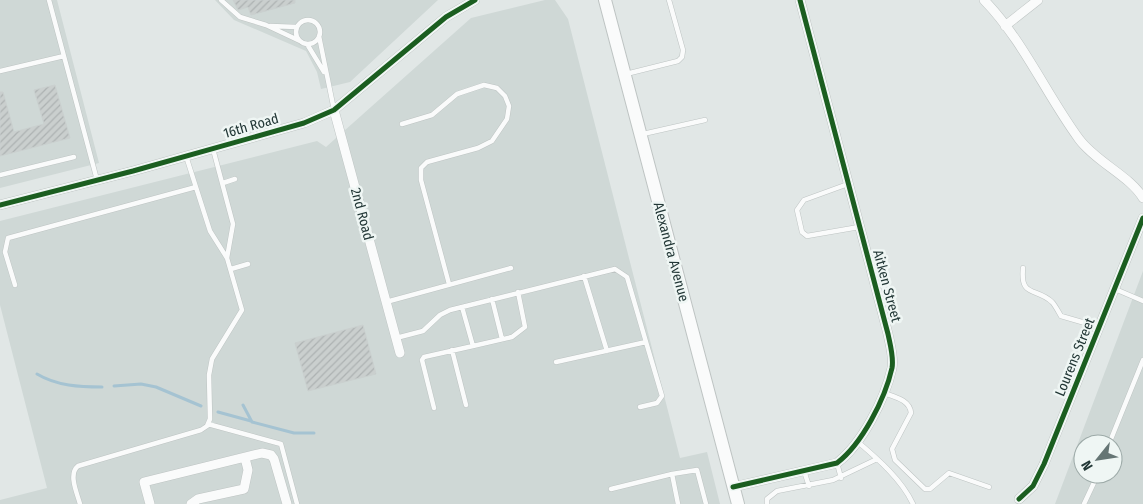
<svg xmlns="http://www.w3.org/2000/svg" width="1143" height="504" viewBox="0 0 1143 504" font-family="'Fira Sans Condensed',sans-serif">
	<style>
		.built { fill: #cfd8d6; fill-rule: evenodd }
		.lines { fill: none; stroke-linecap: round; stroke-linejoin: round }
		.stream { stroke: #a5c3d2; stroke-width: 3 }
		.building { fill: url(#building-hatch); stroke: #cad0cf }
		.lane-casing { stroke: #bec4c3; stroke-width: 5.5 }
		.street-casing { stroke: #bec4c3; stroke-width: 10 }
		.secondary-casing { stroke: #bec4c3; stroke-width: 14 }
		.lane { stroke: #fafbfb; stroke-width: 4.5 }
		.street { stroke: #fafbfb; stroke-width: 9 }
		.secondary { stroke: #fafbfb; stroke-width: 12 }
		.cycleway-casing { stroke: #eff6f4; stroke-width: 8 }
		.cycleway { stroke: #1b5e20; stroke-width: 5 }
		.labels { text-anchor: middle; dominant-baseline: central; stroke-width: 5; stroke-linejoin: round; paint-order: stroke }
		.street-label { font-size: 14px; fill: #223736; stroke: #eff6f4 }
	</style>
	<defs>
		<pattern id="building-hatch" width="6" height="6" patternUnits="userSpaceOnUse" patternTransform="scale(1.25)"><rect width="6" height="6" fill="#cacfce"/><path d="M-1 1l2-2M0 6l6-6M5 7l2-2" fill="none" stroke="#adb2b2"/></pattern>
	</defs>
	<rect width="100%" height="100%" fill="#e1e7e6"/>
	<path class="built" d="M 0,0 L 57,0 L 99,163 L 0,188 Z
		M 215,0 L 438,0 L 350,82 L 321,89 L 317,72 L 306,51 L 234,20 Z
		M 545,0 L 555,0 L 568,19 L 680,458 L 707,452 L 720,504 L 0,504 L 0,500 L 47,488 L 0,305 L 0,221 L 317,141 L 326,147 L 471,18 Z
		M 1143,271 L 1143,504 L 1055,504 ZM 1083,444 L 1113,444 L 1113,474 L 1083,474 Z"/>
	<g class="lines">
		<path class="stream" d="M 37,374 C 57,386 80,387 102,387
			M 114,386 L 141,384 L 156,387 L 201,406
			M 243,405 L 252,422 L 294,433 L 314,433
			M 218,412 L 251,421"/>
	</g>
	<path class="building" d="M 233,0 L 295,0 L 295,3 L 251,15 L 248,7 L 238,10 Z
		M 55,85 L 70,138 L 0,156 L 0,92 L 3,92 L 14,132 L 44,124 L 34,90 Z
		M 363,325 L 376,374 L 308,391 L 295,343 Z"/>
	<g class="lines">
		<defs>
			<path id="lane" d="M 49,0 L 97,180
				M 221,0 L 240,17 L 266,25 L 300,41
				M296 32a12 12 0 1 1 24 0a12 12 0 1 1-24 0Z
				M 270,26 L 297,27
				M 319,36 L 334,110
				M 307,44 L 324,72
				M 0,71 L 64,56
				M 626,74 L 678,61 L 682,57 L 683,50 L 669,0
				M 402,124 L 432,115 L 457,94 L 484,85 L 497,88 L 505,96 L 509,106 L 507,119 L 492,141 L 478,148 L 427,162 L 421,168 L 421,180 L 449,284
				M 643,134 L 705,120
				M 213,149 L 233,224 L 227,258
				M 0,175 L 74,157
				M 223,183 L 235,179
				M 848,184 L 804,200 L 797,210 L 802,232 L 807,236 L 859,227
				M 1023,268 C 1020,298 1036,287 1052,302 C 1055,305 1058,311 1061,316 L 1099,327
				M 231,269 L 248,264
				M 584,276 L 607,351
				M 15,285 L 5,252 L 8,238 L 196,187
				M 1115,289 L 1143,301
				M 492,299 L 502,339
				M 386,302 L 511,268
				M 462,307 L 473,346 L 512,337 L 525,327 L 518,292
				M 396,338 L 423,331 L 440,315 L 450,310 L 615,269 L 627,277 L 646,342 L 556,362
				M 452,350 L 466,405
				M 884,393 C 895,397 910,400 911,413 L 892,449 L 895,460 L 925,489 L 930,489 L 949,473 L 989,487
				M 640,407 L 657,403 L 662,396 L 646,342
				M 434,408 L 422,360 L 424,357 L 473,346
				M 208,424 L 281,444 L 297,504
				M 858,442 C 878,459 902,480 913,504
				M 1109,444 L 1143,360
				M 837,463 L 841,478
				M 804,471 L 809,486
				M 611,489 L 672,474
				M 80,504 C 77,493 68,474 78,466 L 201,430 L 207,426 L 210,419 L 209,375 L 212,359 L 242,310 L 227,258 L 210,231 L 186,156
				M 678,504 L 672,474 L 697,470 L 706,504
				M 767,504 L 767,499 L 777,491 L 833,480 L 877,459
				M 1084,504 L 1098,474"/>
			<path id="street" d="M 984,0 C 1023,40 1046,94 1079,139 C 1096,162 1130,176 1143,198
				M 1005,26 L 1038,0
				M 334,110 L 400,353
				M 0,205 L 133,171 L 304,123 L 334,110 L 446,17 L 475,0
				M 733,487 L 837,463 C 862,444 885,399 892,368 C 894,357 890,344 888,334 L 800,0
				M 1019,499 L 1033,486 L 1044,464 L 1143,218
				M 150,504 L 144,482 L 262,453 L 271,455 L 274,459 L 287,504
				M 191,504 L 198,499 L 244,489 L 248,470 L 245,458"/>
			<path id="secondary" d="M 605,0 L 738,504"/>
		</defs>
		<use href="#lane" class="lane-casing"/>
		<use href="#street" class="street-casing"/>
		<use href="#secondary" class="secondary-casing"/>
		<use href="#lane" class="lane"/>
		<use href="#street" class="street"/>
		<use href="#secondary" class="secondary"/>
		<defs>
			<path id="cycleway" d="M 0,205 L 133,171 L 304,123 L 334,110 L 446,17 L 475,0
				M 733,487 L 837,463 C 862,444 885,399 892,368 C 894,357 890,344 888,334 L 800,0
				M 1019,499 L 1033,486 L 1044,464 L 1143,218"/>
		</defs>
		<use href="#cycleway" class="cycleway-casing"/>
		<use href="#cycleway" class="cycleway"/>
	</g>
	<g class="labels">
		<g class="street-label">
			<text transform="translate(251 126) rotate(-16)">16th Road</text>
			<text transform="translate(362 214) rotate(75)">2nd Road</text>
			<text transform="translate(671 252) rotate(75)">Alexandra Avenue</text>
			<text transform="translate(887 286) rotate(75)">Aitken Street</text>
			<text transform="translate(1075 357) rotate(-68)">Lourens Street</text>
		</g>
	</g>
	<g transform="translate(1098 459) rotate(240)"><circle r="24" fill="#eff6f4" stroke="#9daaa8"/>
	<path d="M0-4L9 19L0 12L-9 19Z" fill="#657574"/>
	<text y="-8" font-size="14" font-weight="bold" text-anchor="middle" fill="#223736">N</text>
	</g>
</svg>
